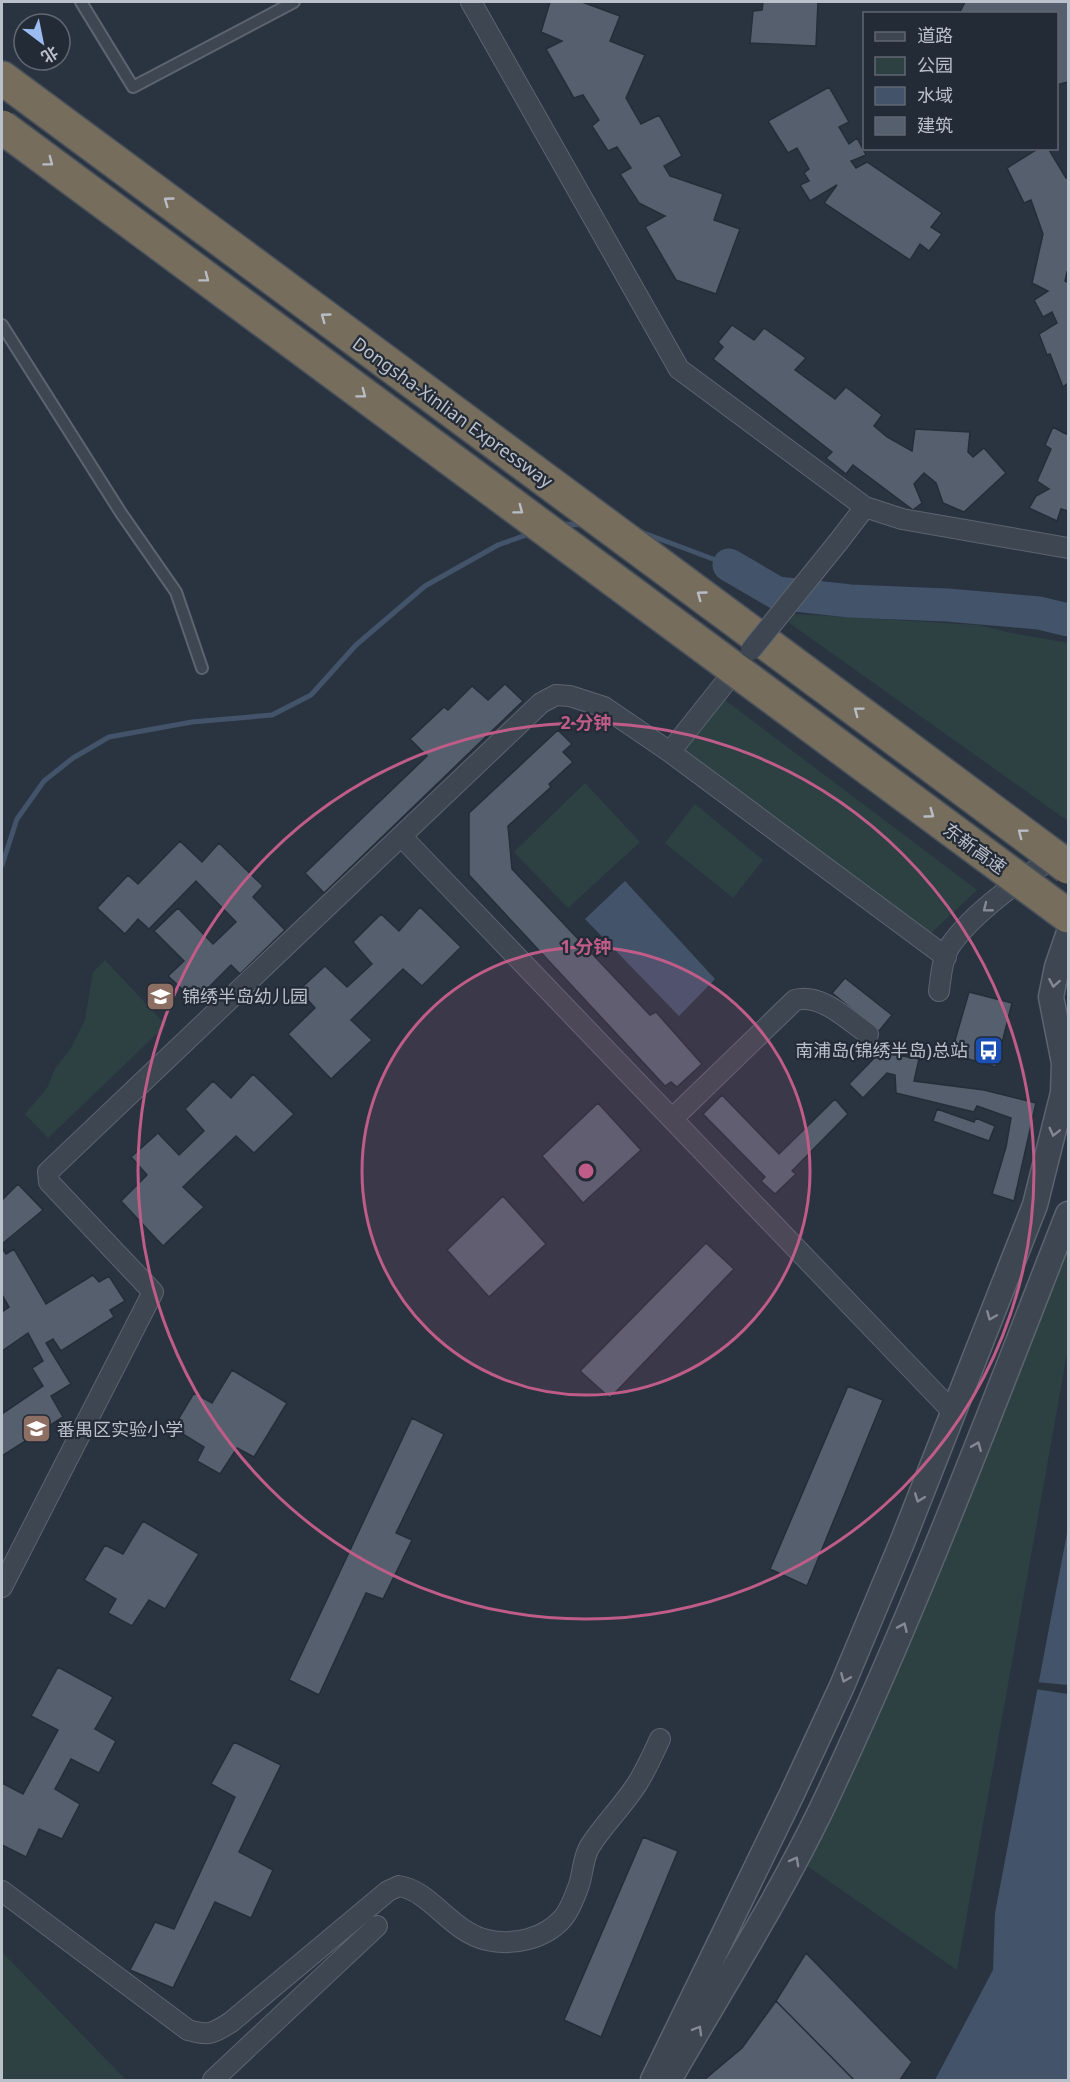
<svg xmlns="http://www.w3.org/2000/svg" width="1070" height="2082" viewBox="0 0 1070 2082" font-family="'Noto Sans','Noto Sans SC',sans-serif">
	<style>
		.green { fill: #2d4143 }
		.water { fill: #43536a }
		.pier { fill: #2a3441 }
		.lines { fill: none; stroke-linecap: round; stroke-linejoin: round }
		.stream { stroke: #43536a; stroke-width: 5 }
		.river { stroke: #43536a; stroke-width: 33 }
		.building { fill: #555f6e; stroke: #252d39; stroke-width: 1.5 }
		.service-casing { stroke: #5c646f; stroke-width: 14 }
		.minor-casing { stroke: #5c646f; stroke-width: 22 }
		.tertiary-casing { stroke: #5c646f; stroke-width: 27 }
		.motorway-casing { stroke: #49515c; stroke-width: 36 }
		.service { stroke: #3e4651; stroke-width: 10 }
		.minor { stroke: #3e4651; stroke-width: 20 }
		.tertiary { stroke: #3e4651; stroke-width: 24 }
		.motorway { stroke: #776d5c; stroke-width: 33 }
		.minor-bridge-casing { stroke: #5c646f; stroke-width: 22; stroke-linecap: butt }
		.motorway-bridge-casing { stroke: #49515c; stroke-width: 36; stroke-linecap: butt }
		.minor-bridge { stroke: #3e4651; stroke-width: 20 }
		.motorway-bridge { stroke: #776d5c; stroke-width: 33 }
		.oneway { stroke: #b8bdc5 }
		.oneway2 { stroke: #838a94 }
		.ring { fill: none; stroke: #bf5c88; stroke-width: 3 }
		.labels { text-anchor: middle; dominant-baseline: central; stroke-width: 4.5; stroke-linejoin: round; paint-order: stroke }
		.street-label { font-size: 18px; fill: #bbc1cb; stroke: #232b37 }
		.poi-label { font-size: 18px; fill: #bbc1cb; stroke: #232b37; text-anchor: start }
		.centre { fill: #bf5c88; stroke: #232b37; stroke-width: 3 }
		.ring-label { font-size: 18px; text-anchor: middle; font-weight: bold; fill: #bf5c88; stroke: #232b37; stroke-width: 4.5; stroke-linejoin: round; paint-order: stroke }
	</style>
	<rect width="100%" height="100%" fill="#2a3441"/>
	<path class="green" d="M 793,614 L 978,625 L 1012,633 L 1068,643 L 1068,821 L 788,622 Z
		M 725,700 L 977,890 L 930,934 L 682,751 Z
		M 585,783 L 640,842 L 568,908 L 514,852 Z
		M 695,804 L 763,860 L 733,898 L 665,843 Z
		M 105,960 L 166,1025 L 48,1138 L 25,1114 L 47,1088 L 55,1069 L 71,1048 L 85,1020 L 93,972 Z
		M 1068,1214 L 1068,1348 L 957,1970 L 797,1859 Z
		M 2,1952 L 126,2080 L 2,2080 Z"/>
	<path class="water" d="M 625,881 L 715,979 L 679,1016 L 585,919 Z
		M 1068,1528 L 1068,2080 L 935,2080 L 993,1970 L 995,1913 Z"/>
	<path class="pier" d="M 1036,1682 L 1068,1685 L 1068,1694 L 1035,1689 Z"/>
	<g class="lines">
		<path class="stream" d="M 560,524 L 584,525
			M 641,532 L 729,565
			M 2,865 L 17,819 L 44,781 L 73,758 L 109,737 L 192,722 L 272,715 L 311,695 L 356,645 L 425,586 L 498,545 L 532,533"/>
		<path class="river" d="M 729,565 L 777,593 L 850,601 L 947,605 L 1039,613 L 1068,620"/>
	</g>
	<path class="building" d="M 550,2 L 582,2 L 620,16 L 610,41 L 645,55 L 626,98 L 641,124 L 659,115 L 682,156 L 664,166 L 670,176 L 723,194 L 714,220 L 740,229 L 716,294 L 676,280 L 645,227 L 665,216 L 639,203 L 620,174 L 631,168 L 617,147 L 608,151 L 592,126 L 599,120 L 583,95 L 574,98 L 546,49 L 562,41 L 541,32 Z
		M 763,2 L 818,2 L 816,46 L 750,43 L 753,11 L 762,10 Z
		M 965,2 L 1068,2 L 1068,82 L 1056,85 L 1056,14 L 959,14 Z
		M 829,87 L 849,122 L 839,127 L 849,144 L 857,138 L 866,155 L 851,161 L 856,168 L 867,162 L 942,213 L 931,227 L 942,234 L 929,251 L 920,244 L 910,260 L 824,203 L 837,185 L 810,201 L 800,185 L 809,181 L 804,173 L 809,169 L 797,148 L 788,153 L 768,121 Z
		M 1039,148 L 1048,148 L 1066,178 L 1068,176 L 1068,272 L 1067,272 L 1065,281 L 1068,283 L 1068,383 L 1063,387 L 1050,354 L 1047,355 L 1039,334 L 1057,323 L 1052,312 L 1043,317 L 1034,300 L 1048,291 L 1032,283 L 1043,234 L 1031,200 L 1024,203 L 1007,168 Z
		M 732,325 L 754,340 L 764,328 L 806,358 L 795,370 L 835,399 L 846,387 L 882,415 L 874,426 L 887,437 L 912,451 L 915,429 L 970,432 L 968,452 L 973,457 L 984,448 L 1006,473 L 964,512 L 943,503 L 936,483 L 924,473 L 914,484 L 922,503 L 913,510 L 853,465 L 846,474 L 826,458 L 832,452 L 713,359 L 723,347 L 718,342 Z
		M 1053,427 L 1066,434 L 1068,432 L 1068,511 L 1061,509 L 1057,521 L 1029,508 L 1036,496 L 1049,489 L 1037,481 L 1051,449 L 1045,445 Z
		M 505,684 L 523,701 L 324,893 L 305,873 L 427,756 L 410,739 L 444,707 L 448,710 L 472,686 L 488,700 Z
		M 558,730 L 572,744 L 563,752 L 573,762 L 549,784 L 551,787 L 508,826 L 512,869 L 650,1015 L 656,1012 L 702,1064 L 677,1087 L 671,1082 L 665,1086 L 469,875 L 469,813 Z
		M 180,841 L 202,862 L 219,843 L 263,886 L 253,897 L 285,930 L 240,974 L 231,965 L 195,1001 L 168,976 L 184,961 L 154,931 L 178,908 L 213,944 L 236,922 L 196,881 L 149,929 L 138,919 L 125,934 L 97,908 L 128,875 L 138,884 Z
		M 420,907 L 461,947 L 422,986 L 403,969 L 351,1020 L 372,1040 L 331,1079 L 288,1034 L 315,1008 L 299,990 L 325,966 L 347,987 L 372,964 L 353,942 L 381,914 L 399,931 Z
		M 845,978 L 892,1015 L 879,1031 L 832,993 Z
		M 969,992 L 1012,1003 L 996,1067 L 951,1054 Z
		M 880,1052 L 919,1059 L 914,1081 L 984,1090 L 1036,1103 L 1014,1201 L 992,1194 L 1006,1147 L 1011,1118 L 977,1106 L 974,1112 L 896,1093 L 895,1075 L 887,1073 L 863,1098 L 849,1084 Z
		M 253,1074 L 294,1114 L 254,1153 L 236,1136 L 183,1187 L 204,1207 L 163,1246 L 121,1201 L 147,1175 L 131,1157 L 158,1133 L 179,1155 L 204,1131 L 185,1109 L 213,1081 L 231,1098 Z
		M 722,1095 L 779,1154 L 835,1099 L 848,1114 L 792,1171 L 796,1174 L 775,1194 L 761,1181 L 765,1177 L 703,1114 Z
		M 598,1103 L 641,1150 L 583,1203 L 542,1156 Z
		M 937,1109 L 974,1122 L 976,1118 L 995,1126 L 989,1141 L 933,1121 Z
		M 18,1184 L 43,1210 L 2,1244 L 2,1200 Z
		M 503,1196 L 546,1244 L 489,1297 L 447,1250 Z
		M 706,1243 L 734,1269 L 610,1398 L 580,1371 Z
		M 2,1248 L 6,1254 L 14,1249 L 46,1304 L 93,1275 L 99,1282 L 109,1276 L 125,1301 L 110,1310 L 114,1317 L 61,1351 L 53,1339 L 46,1343 L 71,1384 L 51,1396 L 63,1417 L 2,1456 L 2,1414 L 43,1386 L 32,1368 L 43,1361 L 28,1333 L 2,1351 L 2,1312 L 9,1307 L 2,1295 Z
		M 232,1370 L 287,1403 L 254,1457 L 237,1448 L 220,1474 L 197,1461 L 204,1447 L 173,1428 L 194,1393 L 212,1403 Z
		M 848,1386 L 883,1400 L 807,1586 L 770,1569 Z
		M 412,1418 L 444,1434 L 396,1533 L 412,1540 L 383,1599 L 366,1593 L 319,1695 L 289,1680 Z
		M 143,1521 L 199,1554 L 165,1609 L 149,1600 L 132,1626 L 108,1613 L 116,1599 L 84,1580 L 105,1545 L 123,1554 Z
		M 58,1667 L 113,1697 L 95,1729 L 116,1741 L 99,1773 L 71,1759 L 55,1789 L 80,1804 L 62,1839 L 39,1829 L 26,1857 L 2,1845 L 2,1783 L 23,1794 L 58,1730 L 31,1716 Z
		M 234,1742 L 281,1765 L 239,1852 L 273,1870 L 251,1918 L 215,1902 L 173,1988 L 130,1970 L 155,1922 L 174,1929 L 235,1797 L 211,1784 Z
		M 643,1837 L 678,1851 L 601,2037 L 564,2020 Z
		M 806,1953 L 912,2062 L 900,2080 L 854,2080 L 776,2001 Z
		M 776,2001 L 854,2080 L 704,2080 L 742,2048 Z"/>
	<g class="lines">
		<defs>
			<path id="service" d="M 81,2 L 133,87 L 294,2
				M 2,325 L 121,513 L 176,592 L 202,668"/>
			<path id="minor" d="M 471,2 L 679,369 L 865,507 L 902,519 L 1068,548
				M 839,541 L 865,507
				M 670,752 L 740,664
				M 401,836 L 953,1412
				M 939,991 C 941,976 942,959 950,946 C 973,912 1026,875 1060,854
				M 672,1119 L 795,1000 C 821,993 848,1020 868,1034
				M 2,1587 L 153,1292 L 49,1182 L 48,1172 L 541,703 L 556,695 L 570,696 L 604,707 L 670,752 L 946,957
				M 2,1891 L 188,2030 C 208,2036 213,2034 231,2022 L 388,1891 L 399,1886 C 431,1891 451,1932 487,1940 C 513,1946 545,1939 563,1918 C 570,1910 575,1896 579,1885 C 583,1873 583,1857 590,1846 C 604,1824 623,1806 637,1784 C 646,1770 653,1754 660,1739
				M 213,2080 L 377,1926"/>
			<path id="tertiary" d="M 673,2073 C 723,1986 778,1899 822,1808 C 914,1614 990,1413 1068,1214
				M 653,2080 L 791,1796 L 842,1686 L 901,1545 L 1035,1205 L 1063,1093 L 1064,1063 L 1051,997 L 1057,967 L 1068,935"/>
			<path id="motorway" d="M 2,78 L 905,746"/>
		</defs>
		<use href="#service" class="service-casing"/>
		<use href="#minor" class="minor-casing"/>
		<use href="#tertiary" class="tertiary-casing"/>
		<use href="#motorway" class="motorway-casing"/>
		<use href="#service" class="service"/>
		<use href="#minor" class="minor"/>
		<use href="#tertiary" class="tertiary"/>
		<use href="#motorway" class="motorway"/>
		<defs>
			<path id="minor-bridge" d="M 751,650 L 839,541"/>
			<path id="motorway-bridge" d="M 2,127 L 1068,916
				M 905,746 L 1068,867"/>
		</defs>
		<use href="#minor-bridge" class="minor-bridge-casing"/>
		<use href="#motorway-bridge" class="motorway-bridge-casing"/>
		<use href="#minor-bridge" class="minor-bridge"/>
		<use href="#motorway-bridge" class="motorway-bridge"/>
	</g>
	<defs><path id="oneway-chevron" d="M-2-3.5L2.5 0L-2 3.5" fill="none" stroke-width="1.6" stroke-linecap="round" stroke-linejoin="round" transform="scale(1.5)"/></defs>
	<g class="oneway">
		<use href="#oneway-chevron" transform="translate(49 162) rotate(37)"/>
		<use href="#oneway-chevron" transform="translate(168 201) rotate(-144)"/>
		<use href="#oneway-chevron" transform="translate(205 278) rotate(37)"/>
		<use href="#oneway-chevron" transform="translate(325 317) rotate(-144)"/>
		<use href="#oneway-chevron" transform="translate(362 394) rotate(37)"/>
		<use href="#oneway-chevron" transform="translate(519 510) rotate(37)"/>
		<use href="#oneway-chevron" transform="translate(701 595) rotate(-144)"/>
		<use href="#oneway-chevron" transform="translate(858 711) rotate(-143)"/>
		<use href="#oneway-chevron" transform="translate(930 814) rotate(36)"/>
		<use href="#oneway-chevron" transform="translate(1022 833) rotate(-143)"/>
	</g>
	<g class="oneway2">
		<use href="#oneway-chevron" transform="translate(987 908) rotate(141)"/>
		<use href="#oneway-chevron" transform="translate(1054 983) rotate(100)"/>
		<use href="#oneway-chevron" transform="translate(1054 1132) rotate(104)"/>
		<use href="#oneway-chevron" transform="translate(991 1316) rotate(112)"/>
		<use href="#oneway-chevron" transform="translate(977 1446) rotate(-68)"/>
		<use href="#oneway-chevron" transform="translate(919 1498) rotate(111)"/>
		<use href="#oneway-chevron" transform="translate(903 1627) rotate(-66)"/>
		<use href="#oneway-chevron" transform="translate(845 1678) rotate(113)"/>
		<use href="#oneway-chevron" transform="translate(795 1861) rotate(-61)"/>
		<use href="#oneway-chevron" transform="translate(698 2030) rotate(-60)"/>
	</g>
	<circle cx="586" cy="1171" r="224" fill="#bf5c88" fill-opacity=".12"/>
	<g class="ring">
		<circle cx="586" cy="1171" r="224"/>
		<circle cx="586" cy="1171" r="448"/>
	</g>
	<defs>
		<symbol id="school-square" viewBox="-11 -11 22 22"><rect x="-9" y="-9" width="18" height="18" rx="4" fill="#8d6e63" stroke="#232b37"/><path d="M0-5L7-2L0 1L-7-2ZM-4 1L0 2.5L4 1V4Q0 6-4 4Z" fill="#fff"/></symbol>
		<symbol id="bus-square" viewBox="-11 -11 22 22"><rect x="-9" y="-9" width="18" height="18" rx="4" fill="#1a4fb4" stroke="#232b37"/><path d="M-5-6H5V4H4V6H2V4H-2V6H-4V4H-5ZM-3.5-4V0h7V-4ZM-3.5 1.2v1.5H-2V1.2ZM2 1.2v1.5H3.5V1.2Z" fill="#fff"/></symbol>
	</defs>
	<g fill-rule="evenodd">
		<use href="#school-square" x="144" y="980" width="33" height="33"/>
		<use href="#bus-square" x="972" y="1034" width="33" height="33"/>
		<use href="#school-square" x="20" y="1412" width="33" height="33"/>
	</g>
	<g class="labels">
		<g class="street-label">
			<text transform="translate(453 412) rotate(36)">Dongsha-Xinlian Expressway</text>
			<text transform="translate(975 848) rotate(36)">东新高速</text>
		</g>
		<g class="poi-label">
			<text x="182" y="996">锦绣半岛幼儿园</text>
			<text x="968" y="1050" text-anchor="end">南浦岛(锦绣半岛)总站</text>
			<text x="57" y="1429">番禺区实验小学</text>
		</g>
	</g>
	<circle cx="586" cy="1171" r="9" class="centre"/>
	<g class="ring-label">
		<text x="586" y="729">2 分钟</text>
		<text x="586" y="953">1 分钟</text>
	</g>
	<rect width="1070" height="2082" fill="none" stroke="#bbc1cb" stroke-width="6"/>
	<rect x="863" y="12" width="195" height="138" fill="#232b37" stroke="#606772" stroke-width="1.5"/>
	<rect x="875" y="32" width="30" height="9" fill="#3e4651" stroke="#606772" stroke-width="1.5"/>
	<text x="917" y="42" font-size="18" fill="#bbc1cb">道路</text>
	<rect x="875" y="57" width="30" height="18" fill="#2d4143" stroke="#606772" stroke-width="1.5"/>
	<text x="917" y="72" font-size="18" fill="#bbc1cb">公园</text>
	<rect x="875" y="87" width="30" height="18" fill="#43536a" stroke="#606772" stroke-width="1.5"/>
	<text x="917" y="102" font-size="18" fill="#bbc1cb">水域</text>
	<rect x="875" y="117" width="30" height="18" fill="#555f6e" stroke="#606772" stroke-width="1.5"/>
	<text x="917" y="132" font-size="18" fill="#bbc1cb">建筑</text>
	<g transform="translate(42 42) rotate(148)"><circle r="28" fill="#232b37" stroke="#606772" stroke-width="1.5"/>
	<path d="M0-4.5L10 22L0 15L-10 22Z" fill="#9cbbf0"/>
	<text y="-9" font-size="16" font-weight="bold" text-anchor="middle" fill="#bbc1cb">北</text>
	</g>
</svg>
